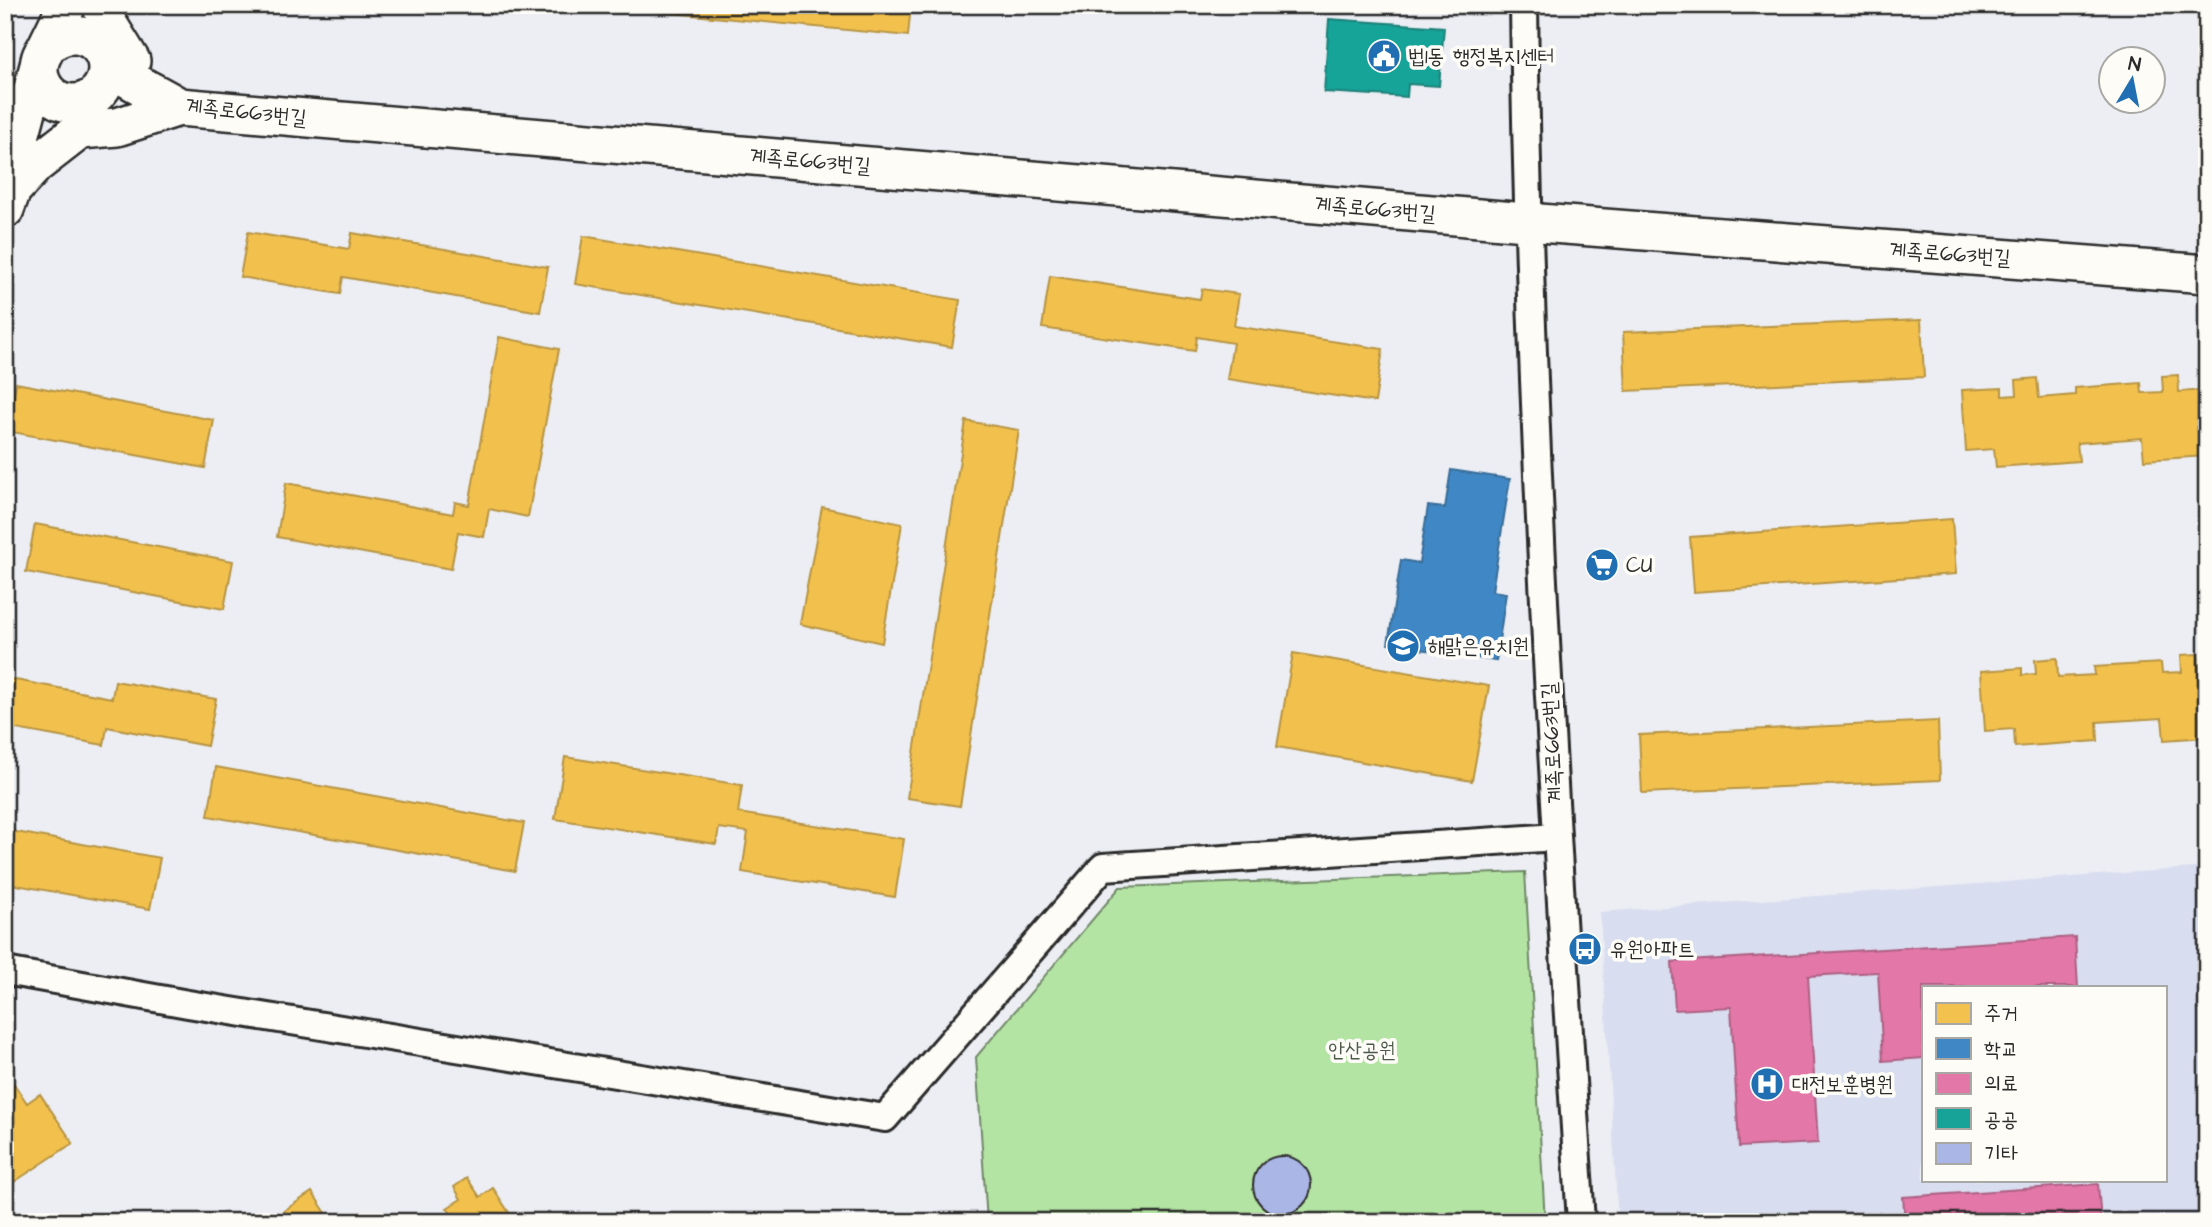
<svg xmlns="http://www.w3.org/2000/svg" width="2212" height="1227" viewBox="0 0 2212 1227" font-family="'Architects Daughter','Poor Story',sans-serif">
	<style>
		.built { fill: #d8ddf0; fill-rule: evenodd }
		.green { fill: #b4e4a3; stroke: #708867; stroke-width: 2 }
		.homes { fill: #f2c14e; stroke: #b69444; stroke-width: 2 }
		.schools { fill: #3f88c5; stroke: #396c97; stroke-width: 2 }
		.health { fill: #e377a8; stroke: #ac6082; stroke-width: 2 }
		.public { fill: #17a398; stroke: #1d7f77; stroke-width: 2 }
		.building { fill: #aab6e6; stroke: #2b2b2b; stroke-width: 2 }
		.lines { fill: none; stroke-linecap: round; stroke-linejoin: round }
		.minor-casing { stroke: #2b2b2b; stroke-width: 32 }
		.secondary-casing { stroke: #2b2b2b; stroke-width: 42 }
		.minor { stroke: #fdfcf7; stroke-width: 26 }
		.secondary { stroke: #fdfcf7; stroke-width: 37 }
		.labels { text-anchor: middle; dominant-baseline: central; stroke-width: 7; stroke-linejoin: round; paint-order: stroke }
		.poi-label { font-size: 21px; fill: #2b2b2b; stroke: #fdfcf7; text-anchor: start }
		.street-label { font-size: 21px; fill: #2b2b2b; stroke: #fdfcf7 }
		.park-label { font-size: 21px; fill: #4d5949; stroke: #fdfcf7 }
	</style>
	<rect width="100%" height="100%" fill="#eceef4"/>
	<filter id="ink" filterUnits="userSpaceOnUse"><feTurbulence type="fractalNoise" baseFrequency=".0143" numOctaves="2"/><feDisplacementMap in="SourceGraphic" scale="14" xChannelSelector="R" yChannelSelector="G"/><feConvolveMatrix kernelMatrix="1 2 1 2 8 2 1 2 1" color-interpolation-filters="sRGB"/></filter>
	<g filter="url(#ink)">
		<path class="built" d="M 2207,867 L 2207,1222 L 1618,1222 L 1600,912 ZM 1923,987 L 2165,987 L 2165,1180 L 1923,1180 Z"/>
		<path class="green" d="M 1525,872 L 1545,1222 L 987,1222 L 976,1057 L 1120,887 Z"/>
		<path class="homes" d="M 632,5 L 911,5 L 908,36 L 631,9 Z
			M 248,232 L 349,249 L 352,233 L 548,267 L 540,312 L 343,277 L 340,294 L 240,277 Z
			M 583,236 L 960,300 L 952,347 L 575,284 Z
			M 1050,276 L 1200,299 L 1202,289 L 1239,294 L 1234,326 L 1383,349 L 1375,402 L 1227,379 L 1233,343 L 1197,337 L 1195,351 L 1042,328 Z
			M 1921,320 L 1924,377 L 1626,391 L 1623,332 Z
			M 499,337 L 559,349 L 528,517 L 489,509 L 484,537 L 458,532 L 451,569 L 277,537 L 286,483 L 453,514 L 455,502 L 469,505 Z
			M 2178,375 L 2179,392 L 2207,390 L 2207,456 L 2144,460 L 2142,438 L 2077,443 L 2079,461 L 1996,467 L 1994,449 L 1966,451 L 1962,390 L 2002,388 L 2002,396 L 2017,395 L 2016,380 L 2037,378 L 2039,398 L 2075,395 L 2075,388 L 2141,383 L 2142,393 L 2163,392 L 2162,376 Z
			M 16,383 L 214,420 L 205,468 L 7,431 Z
			M 966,421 L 1019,430 L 960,806 L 907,798 Z
			M 822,507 L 902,524 L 882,643 L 800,624 Z
			M 1952,519 L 1956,574 L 1694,592 L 1690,537 Z
			M 35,524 L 233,561 L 224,609 L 26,572 Z
			M 1293,653 L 1489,686 L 1472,781 L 1277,747 Z
			M 2198,654 L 2199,672 L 2207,671 L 2207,737 L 2164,740 L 2162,718 L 2097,722 L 2098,741 L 2015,747 L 2014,729 L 1985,731 L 1981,671 L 2022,668 L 2022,675 L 2036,674 L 2035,660 L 2057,658 L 2058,677 L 2095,675 L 2094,667 L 2161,663 L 2162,673 L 2182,672 L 2181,655 Z
			M 5,678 L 112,698 L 115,681 L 216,699 L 207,746 L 107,727 L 104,745 L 5,727 Z
			M 1938,721 L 1940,780 L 1642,793 L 1639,735 Z
			M 565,757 L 742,785 L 738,813 L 904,839 L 895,897 L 742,872 L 748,832 L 719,828 L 716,844 L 555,819 Z
			M 216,767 L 524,823 L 515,871 L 208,816 Z
			M 5,830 L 160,858 L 150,909 L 5,883 Z
			M 14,1084 L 27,1103 L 40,1094 L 73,1143 L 5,1188 L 5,1137 L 9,1135 L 5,1130 L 8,1104 L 5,1090 Z
			M 467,1178 L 480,1197 L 493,1188 L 515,1222 L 457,1222 L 447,1208 L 461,1199 L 454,1187 Z
			M 312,1192 L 332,1222 L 271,1222 L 270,1220 Z"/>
		<path class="schools" d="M 1451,470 L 1510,479 L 1492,591 L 1506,593 L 1496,661 L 1388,644 L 1401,560 L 1419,563 L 1428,506 L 1445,508 Z"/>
		<path class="health" d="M 2075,937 L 2078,987 L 1923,987 L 1923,1058 L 1883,1061 L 1878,972 L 1808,976 L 1818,1143 L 1739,1147 L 1731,1007 L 1675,1010 L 1672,962 Z
			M 2098,1184 L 2101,1222 L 1905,1222 L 1903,1197 Z"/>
		<path class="public" d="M 1329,19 L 1444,27 L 1439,86 L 1408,84 L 1407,97 L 1324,92 Z"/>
		<path class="building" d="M1253 1185a29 29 0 1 1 58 0a29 29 0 1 1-58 0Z"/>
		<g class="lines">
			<defs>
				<path id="minor" d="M 1524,5 C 1529,411 1555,817 1581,1222
					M 5,971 L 188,1004 L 885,1118 L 1103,867 L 1557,837"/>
				<path id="secondary" d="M 102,5 L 105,19 L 131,61
					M39 69a34 34 0 1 1 68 0a34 34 0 1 1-68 0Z
					M 107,64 C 130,83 154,91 179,107 L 1526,222 L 2207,274
					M 12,190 L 35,165 L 80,130 L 117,127 L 179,107
					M 5,209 L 12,190 L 20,137 L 41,58 L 67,5"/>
			</defs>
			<use href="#minor" class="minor-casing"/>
			<use href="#secondary" class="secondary-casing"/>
			<use href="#minor" class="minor"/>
			<use href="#secondary" class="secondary"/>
		</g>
	</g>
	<defs>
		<symbol id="civic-disc" viewBox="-11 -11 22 22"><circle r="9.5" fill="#1f6fb2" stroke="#fdfcf7"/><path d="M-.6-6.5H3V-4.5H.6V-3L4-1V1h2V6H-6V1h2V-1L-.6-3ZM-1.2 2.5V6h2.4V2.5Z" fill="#fff"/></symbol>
		<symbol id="supermarket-disc" viewBox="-11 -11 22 22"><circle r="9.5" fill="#1f6fb2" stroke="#fdfcf7"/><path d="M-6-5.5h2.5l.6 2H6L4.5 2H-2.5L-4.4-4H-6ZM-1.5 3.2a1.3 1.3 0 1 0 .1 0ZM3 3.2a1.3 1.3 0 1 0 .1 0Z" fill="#fff"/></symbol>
		<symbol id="school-disc" viewBox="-11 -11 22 22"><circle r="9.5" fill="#1f6fb2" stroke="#fdfcf7"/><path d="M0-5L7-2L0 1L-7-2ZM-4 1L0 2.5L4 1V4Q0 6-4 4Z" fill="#fff"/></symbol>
		<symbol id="bus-disc" viewBox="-11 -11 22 22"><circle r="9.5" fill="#1f6fb2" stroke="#fdfcf7"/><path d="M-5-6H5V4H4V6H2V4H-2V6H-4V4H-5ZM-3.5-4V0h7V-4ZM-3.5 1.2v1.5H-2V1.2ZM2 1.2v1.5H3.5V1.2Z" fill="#fff"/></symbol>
		<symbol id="hospital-disc" viewBox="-11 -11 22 22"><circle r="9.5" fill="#1f6fb2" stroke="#fdfcf7"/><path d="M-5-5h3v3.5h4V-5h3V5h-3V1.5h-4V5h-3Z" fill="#fff"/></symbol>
	</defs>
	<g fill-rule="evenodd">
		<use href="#civic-disc" x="1365" y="37" width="38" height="38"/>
		<use href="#supermarket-disc" x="1583" y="546" width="38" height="38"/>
		<use href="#school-disc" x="1384" y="627" width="38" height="38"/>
		<use href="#bus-disc" x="1566" y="930" width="38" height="38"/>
		<use href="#hospital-disc" x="1748" y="1065" width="38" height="38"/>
	</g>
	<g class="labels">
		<g class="poi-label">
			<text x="1408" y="56">법1동 행정복지센터</text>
			<text x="1626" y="565">CU</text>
			<text x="1428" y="646">해맑은유치원</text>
			<text x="1610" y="949">유원아파트</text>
			<text x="1792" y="1084">대전보훈병원</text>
		</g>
		<g class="street-label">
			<text transform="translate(246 112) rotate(6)">계족로663번길</text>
			<text transform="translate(810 161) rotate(5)">계족로663번길</text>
			<text transform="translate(1375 209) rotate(5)">계족로663번길</text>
			<text transform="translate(1950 254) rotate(4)">계족로663번길</text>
			<text transform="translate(1552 743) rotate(-93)">계족로663번길</text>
		</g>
		<g class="park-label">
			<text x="1362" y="1050">안산공원</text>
		</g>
	</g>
	<rect width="2212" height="1227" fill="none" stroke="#fdfcf7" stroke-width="28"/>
	<rect x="14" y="14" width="2184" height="1199" fill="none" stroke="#2b2b2b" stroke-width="2.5" filter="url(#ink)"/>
	<rect x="1922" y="986" width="245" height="196" fill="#fdfcf7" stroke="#a9a8a5" stroke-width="2"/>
	<rect x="1936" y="1003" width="35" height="21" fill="#f2c14e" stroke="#a9a8a5" stroke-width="2"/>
	<text x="1984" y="1020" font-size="21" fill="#2b2b2b">주거</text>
	<rect x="1936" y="1038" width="35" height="21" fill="#3f88c5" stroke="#a9a8a5" stroke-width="2"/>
	<text x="1984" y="1056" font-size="21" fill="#2b2b2b">학교</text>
	<rect x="1936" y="1073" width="35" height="21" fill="#e377a8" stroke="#a9a8a5" stroke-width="2"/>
	<text x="1984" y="1090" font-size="21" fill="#2b2b2b">의료</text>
	<rect x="1936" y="1108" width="35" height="21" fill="#17a398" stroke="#a9a8a5" stroke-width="2"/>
	<text x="1984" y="1126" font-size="21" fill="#2b2b2b">공공</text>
	<rect x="1936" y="1143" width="35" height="21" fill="#aab6e6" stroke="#a9a8a5" stroke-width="2"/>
	<text x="1984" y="1160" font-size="21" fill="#2b2b2b">기타</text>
	<g transform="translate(2132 80) rotate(10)"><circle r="33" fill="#fdfcf7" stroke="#a9a8a5" stroke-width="2"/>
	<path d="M0-5L12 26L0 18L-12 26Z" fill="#1f6fb2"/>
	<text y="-10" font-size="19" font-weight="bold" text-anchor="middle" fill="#2b2b2b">N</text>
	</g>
</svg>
